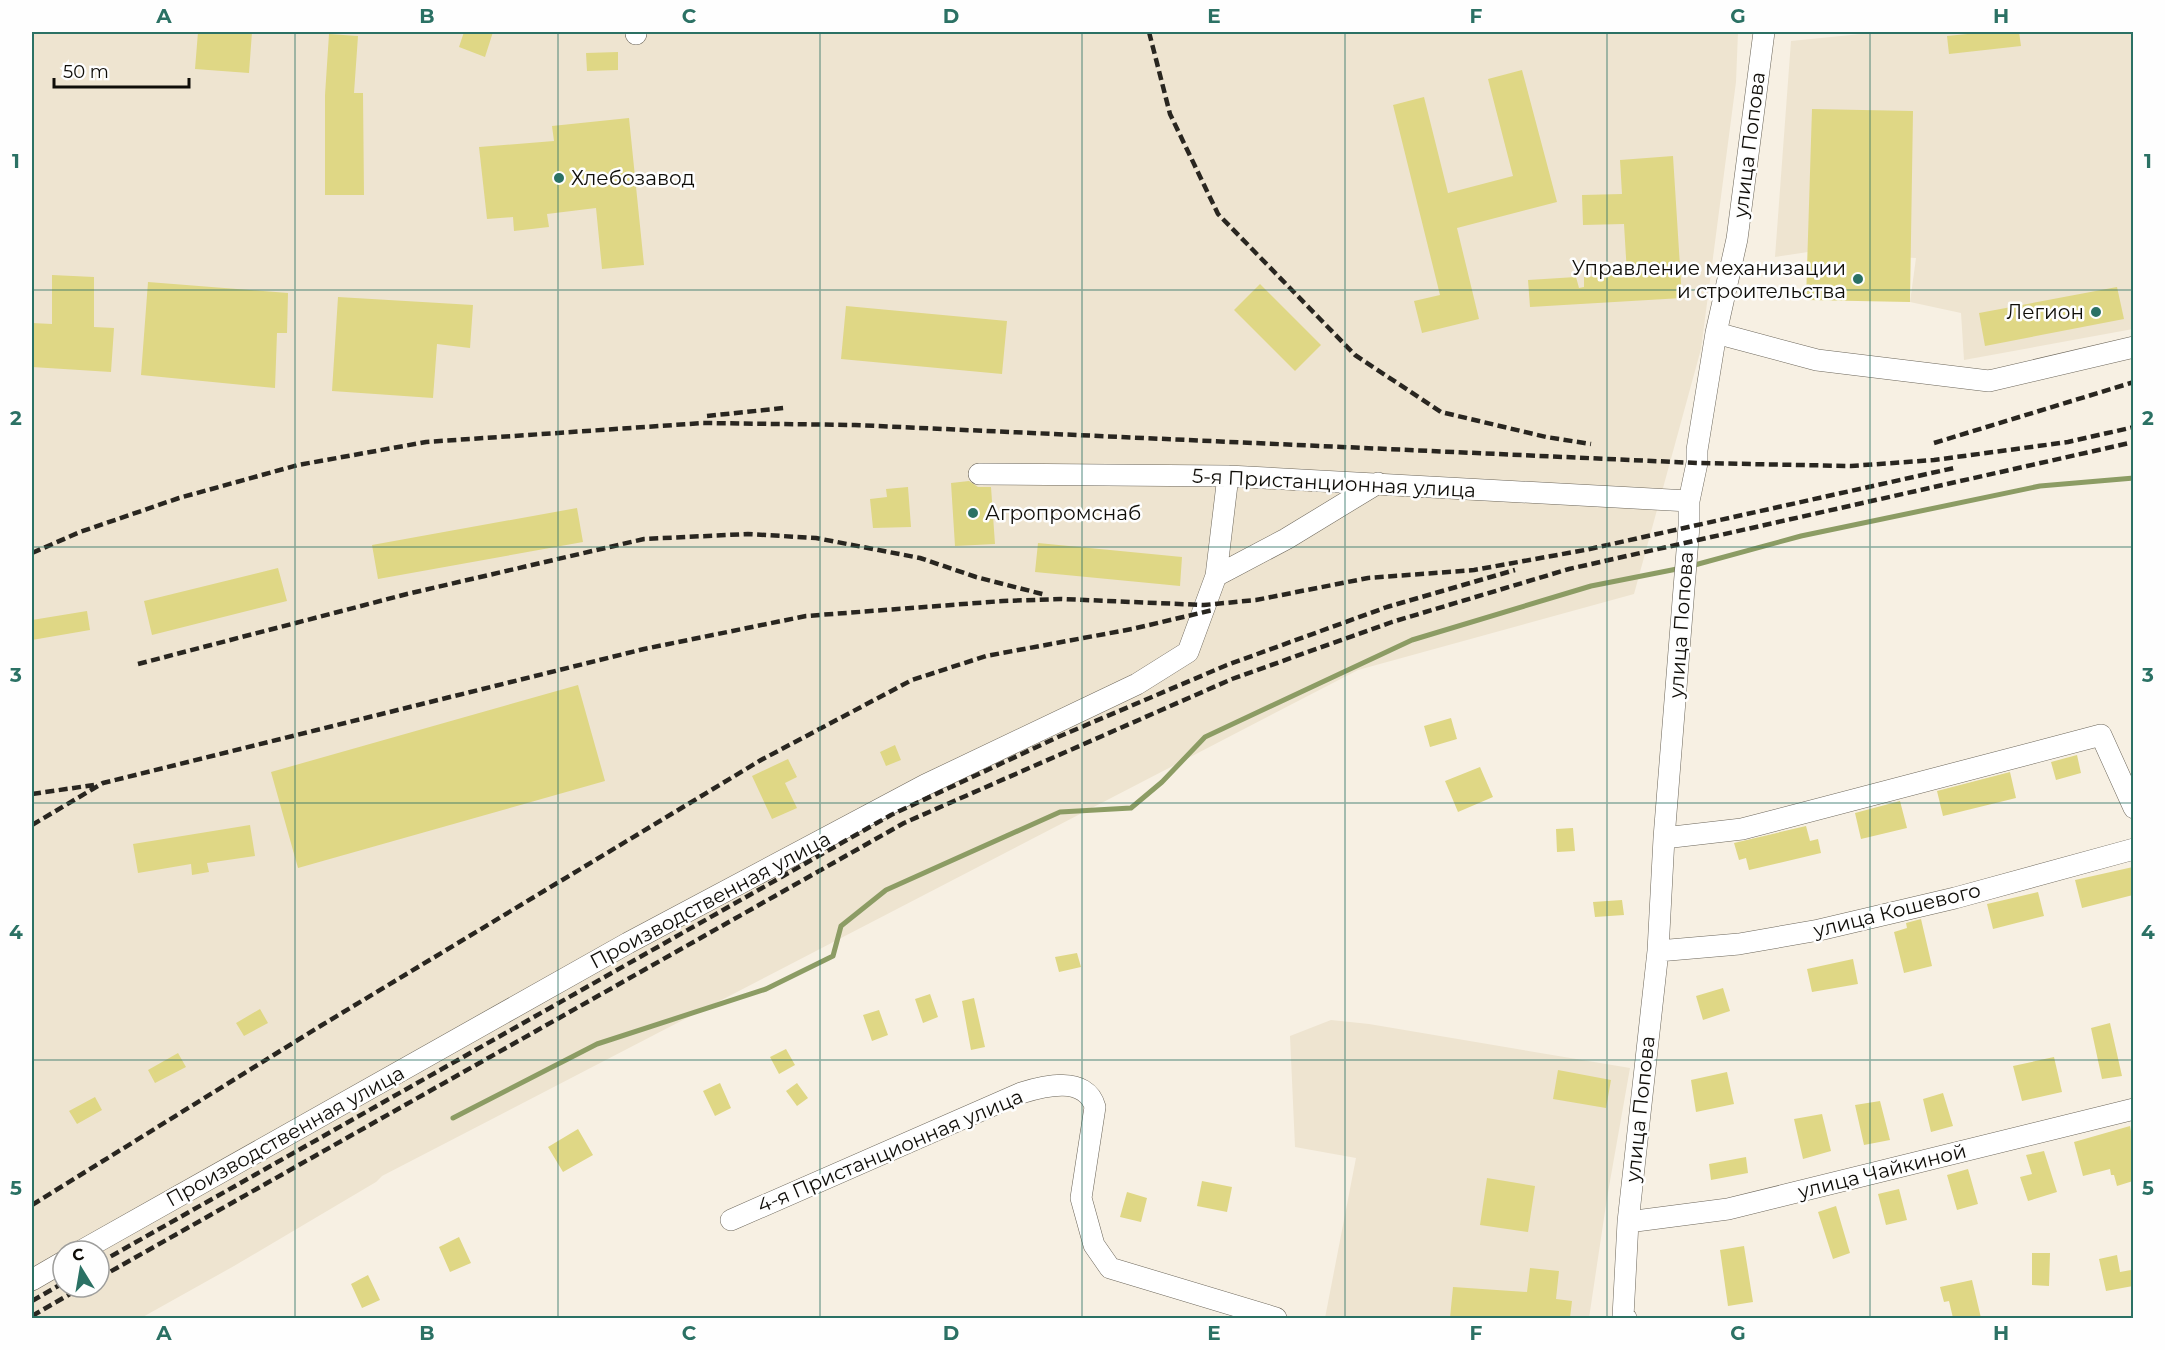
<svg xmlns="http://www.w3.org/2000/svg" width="2165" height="1350" viewBox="0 0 2165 1350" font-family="Montserrat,sans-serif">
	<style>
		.built { fill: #eee4d0; fill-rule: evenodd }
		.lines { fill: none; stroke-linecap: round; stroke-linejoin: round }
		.stream { stroke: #8c9c64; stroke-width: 5 }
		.building { fill: #dfd785 }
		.minor-casing { stroke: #6c665a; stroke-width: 22 }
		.minor { stroke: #fff; stroke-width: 21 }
		.rail { stroke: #292620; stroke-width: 4.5; stroke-dasharray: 9 4.5; stroke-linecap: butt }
		.grid { fill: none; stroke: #2b7164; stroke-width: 1.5; stroke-opacity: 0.55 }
		.poi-dot { fill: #2b7164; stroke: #fefefe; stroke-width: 2 }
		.labels { text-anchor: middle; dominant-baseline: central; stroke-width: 5; stroke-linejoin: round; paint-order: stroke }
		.street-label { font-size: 20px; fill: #0f0d08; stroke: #fefefe }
		.poi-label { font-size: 20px; fill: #0f0d08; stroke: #fefefe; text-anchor: start }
		.neatline { fill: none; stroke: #2b7164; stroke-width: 2 }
		.grid-label { font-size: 20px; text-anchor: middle; font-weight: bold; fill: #2b7164 }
	</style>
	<rect width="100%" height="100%" fill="#f7f0e3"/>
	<path class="built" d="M 32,32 L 1738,32 L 1736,82 L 1701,349 L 1634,594 L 1358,670 L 382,1176 L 376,1182 L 234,1266 L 141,1318 L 32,1318 ZM 63,1251 L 99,1251 L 99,1287 L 63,1287 Z
		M 1881,32 L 2133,32 L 2133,329 L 1964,360 L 1961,313 L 1910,302 L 1916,258 L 1808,252 L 1775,257 L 1791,41 Z
		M 1331,1020 L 1369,1024 L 1630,1068 L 1607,1198 L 1589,1318 L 1325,1318 L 1356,1158 L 1295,1147 L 1290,1036 Z"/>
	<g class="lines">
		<path class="stream" d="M 1691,566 L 1801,536 L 2040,486 L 2134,478
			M 453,1118 L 597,1044 L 766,989 L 833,956 L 841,926 L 886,890 L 1060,812 L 1131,808 L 1162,782 L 1205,737 L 1412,640 L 1591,586 L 1682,568"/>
	</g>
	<path class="building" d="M 198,32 L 252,32 L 249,73 L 195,69 Z
		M 464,32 L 493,32 L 485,57 L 459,47 Z
		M 1988,32 L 2019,32 L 2021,46 L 1949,54 L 1947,36 Z
		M 329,34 L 358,36 L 354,93 L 363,93 L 364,195 L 325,195 L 325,95 Z
		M 618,52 L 618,70 L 587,71 L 586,53 Z
		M 1522,70 L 1557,202 L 1457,228 L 1479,319 L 1422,333 L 1414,301 L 1440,295 L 1393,105 L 1424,97 L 1448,193 L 1513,176 L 1488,79 Z
		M 1812,109 L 1913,111 L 1910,302 L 1806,300 Z
		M 629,118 L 644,265 L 602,269 L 596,208 L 547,214 L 549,227 L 514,231 L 513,217 L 487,219 L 479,147 L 554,141 L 552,126 Z
		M 1673,156 L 1682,298 L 1530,307 L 1528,280 L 1576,277 L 1579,288 L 1584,287 L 1584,277 L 1627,274 L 1624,224 L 1583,225 L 1582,195 L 1622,194 L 1620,160 Z
		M 52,275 L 94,277 L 94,327 L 114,328 L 111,372 L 32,367 L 32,323 L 52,324 Z
		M 148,282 L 288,293 L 287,333 L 277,333 L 275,388 L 141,375 Z
		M 1260,284 L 1321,345 L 1295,371 L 1234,310 Z
		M 2117,287 L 2124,319 L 1985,346 L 1979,313 Z
		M 338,297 L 473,305 L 470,348 L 437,344 L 433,398 L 332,391 Z
		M 846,306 L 1007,321 L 1002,374 L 841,359 Z
		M 969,481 L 978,487 L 991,487 L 995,544 L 955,546 L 951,483 Z
		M 908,487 L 911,527 L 873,528 L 870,499 L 887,497 L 886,489 Z
		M 577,508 L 583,542 L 378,579 L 372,545 Z
		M 1038,543 L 1182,557 L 1180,586 L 1035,572 Z
		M 278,568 L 287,601 L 152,635 L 144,601 Z
		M 87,611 L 90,630 L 32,640 L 32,620 Z
		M 578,685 L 605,781 L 298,868 L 271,772 Z
		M 1451,718 L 1457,739 L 1430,747 L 1424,726 Z
		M 895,745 L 901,760 L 886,766 L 880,752 Z
		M 2077,755 L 2081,773 L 2056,780 L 2051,762 Z
		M 788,759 L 797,777 L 785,783 L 797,808 L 772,819 L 752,776 Z
		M 1480,767 L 1493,797 L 1458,812 L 1445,781 Z
		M 2010,772 L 2016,798 L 1943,816 L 1937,791 Z
		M 1900,801 L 1907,828 L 1861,839 L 1855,813 Z
		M 250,825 L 255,856 L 207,863 L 209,872 L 192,875 L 191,864 L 138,873 L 133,844 Z
		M 1806,826 L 1810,841 L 1818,839 L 1821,853 L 1749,870 L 1746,858 L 1739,860 L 1734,843 Z
		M 1573,828 L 1575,851 L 1557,852 L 1556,829 Z
		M 2133,867 L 2133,895 L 2082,908 L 2075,880 Z
		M 2038,892 L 2044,916 L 1993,929 L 1987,904 Z
		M 1622,900 L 1624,915 L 1595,917 L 1593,902 Z
		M 1921,919 L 1932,966 L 1904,973 L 1894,932 L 1907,928 L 1906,923 Z
		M 1077,953 L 1081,967 L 1059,972 L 1055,957 Z
		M 1853,959 L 1858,984 L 1812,992 L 1807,969 Z
		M 1723,988 L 1730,1011 L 1703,1020 L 1696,996 Z
		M 930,994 L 938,1017 L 923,1023 L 915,999 Z
		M 974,998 L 985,1047 L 971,1050 L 962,1001 Z
		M 260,1009 L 268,1023 L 244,1036 L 236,1023 Z
		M 879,1010 L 888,1035 L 872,1041 L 863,1015 Z
		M 2110,1023 L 2122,1076 L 2102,1079 L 2091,1028 Z
		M 786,1049 L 795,1065 L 779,1074 L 770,1057 Z
		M 178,1053 L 186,1067 L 155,1083 L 148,1070 Z
		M 2054,1057 L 2062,1092 L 2022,1101 L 2013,1066 Z
		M 1558,1070 L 1611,1080 L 1606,1108 L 1553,1099 Z
		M 1727,1072 L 1734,1104 L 1696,1112 L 1691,1080 Z
		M 720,1083 L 731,1108 L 715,1116 L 703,1091 Z
		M 797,1083 L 808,1098 L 797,1106 L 786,1091 Z
		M 1943,1093 L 1953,1126 L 1931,1132 L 1923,1099 Z
		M 95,1097 L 102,1110 L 77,1124 L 69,1111 Z
		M 1880,1101 L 1890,1140 L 1864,1145 L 1855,1105 Z
		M 1822,1114 L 1831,1151 L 1803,1159 L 1794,1119 Z
		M 2130,1126 L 2133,1141 L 2133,1181 L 2117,1186 L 2114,1175 L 2111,1175 L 2110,1169 L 2083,1176 L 2074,1142 Z
		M 578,1129 L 593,1155 L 563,1172 L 548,1147 Z
		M 2044,1151 L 2057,1192 L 2028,1201 L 2020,1177 L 2032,1174 L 2026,1155 Z
		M 1746,1157 L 1748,1173 L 1711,1180 L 1709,1164 Z
		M 1968,1169 L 1978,1204 L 1957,1210 L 1947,1175 Z
		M 1487,1178 L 1535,1186 L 1528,1232 L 1480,1225 Z
		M 1202,1181 L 1232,1187 L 1227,1212 L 1197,1206 Z
		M 1899,1189 L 1907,1220 L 1886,1225 L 1878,1194 Z
		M 1127,1192 L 1147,1198 L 1141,1222 L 1120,1217 Z
		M 1836,1206 L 1850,1253 L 1833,1259 L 1818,1212 Z
		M 459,1237 L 471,1263 L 450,1272 L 439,1247 Z
		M 1744,1246 L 1753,1302 L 1728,1306 L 1720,1250 Z
		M 2032,1253 L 2050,1253 L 2049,1286 L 2032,1285 Z
		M 2117,1255 L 2120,1272 L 2131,1270 L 2133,1286 L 2106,1291 L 2099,1259 Z
		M 1530,1268 L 1559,1271 L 1556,1299 L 1572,1301 L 1570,1318 L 1450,1318 L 1453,1287 L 1527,1292 Z
		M 368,1275 L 380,1300 L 362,1308 L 351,1284 Z
		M 1972,1280 L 1981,1318 L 1953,1318 L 1949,1301 L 1944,1302 L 1940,1287 Z"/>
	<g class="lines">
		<defs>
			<path id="minor" d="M 636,32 L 636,34
				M 1716,333 L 1817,360 L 1989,381 L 2134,347
				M 979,474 L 1228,476 L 1689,501
				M 1216,576 L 1286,539 L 1378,483
				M 1664,838 L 1742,829 L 2101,735 L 2134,808
				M 1658,951 L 1739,944 L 1819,930 L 1955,898 L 2134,849
				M 731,1220 L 1021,1093 C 1044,1086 1086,1075 1095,1107 L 1081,1198 L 1094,1245 L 1110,1268 L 1276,1318
				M 1628,1222 L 1728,1209 L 2134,1109
				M 81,1251 L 628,943 L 925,785 L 1137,684 L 1188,652 L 1216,576 L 1228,476
				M 32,1280 L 63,1262
				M 1626,1318 L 1623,1317 L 1628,1222 L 1658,951 L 1664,838 L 1689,526 L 1689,501 L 1697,463 L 1697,450 L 1716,333 L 1737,239 L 1764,32"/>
		</defs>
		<use href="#minor" class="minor-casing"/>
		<use href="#minor" class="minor"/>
		<path class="rail" d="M 1149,32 L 1170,114 L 1218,214 L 1355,355 L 1441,412 L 1546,437 L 1591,444
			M 707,416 L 784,408
			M 1934,443 L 2134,382
			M 32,553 L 80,532 L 179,498 L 298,465 L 426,442 L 703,423 L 855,425 L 1697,463 L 1851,466 L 1934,460 L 2068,442 L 2134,427
			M 138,664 L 407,594 L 644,539 L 748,534 L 816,538 L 920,558 L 976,577 L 1046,595
			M 32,794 L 94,785
			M 32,825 L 103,783 L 644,649 L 806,616 L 1003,601 L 1061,599 L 1204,605 L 1256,600 L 1368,578 L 1474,570 L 1585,550 L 1954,468
			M 32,1205 L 322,1025 L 761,760 L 912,680 L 986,656 L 1132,629 L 1213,610
			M 99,1263 L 891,815 L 1058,737 L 1227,665 L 1387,607 L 1515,570
			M 99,1278 L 904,823 L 1232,679 L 1392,622 L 1569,569 L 2134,442
			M 32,1301 L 63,1283
			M 32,1316 L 82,1287"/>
	</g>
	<path class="grid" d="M 295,32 L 295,1318M 558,32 L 558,1318M 820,32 L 820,1318M 1082,32 L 1082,1318M 1345,32 L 1345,1318M 1607,32 L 1607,1318M 1870,32 L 1870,1318M 32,290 L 2134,290M 32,547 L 2134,547M 32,803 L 2134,803M 32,1060 L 2134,1060"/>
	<g class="poi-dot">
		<circle cx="559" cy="178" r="6"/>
		<circle cx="1858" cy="279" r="6"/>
		<circle cx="2096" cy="312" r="6"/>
		<circle cx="973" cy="513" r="6"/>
	</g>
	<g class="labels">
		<g class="street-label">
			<text transform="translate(1749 145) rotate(-83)">улица Попова</text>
			<text transform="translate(1334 483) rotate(3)">5-я Пристанционная улица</text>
			<text transform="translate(1681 625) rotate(-86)">улица Попова</text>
			<text transform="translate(710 900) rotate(-28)">Производственная улица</text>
			<text transform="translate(1897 910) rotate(-14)">улица Кошевого</text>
			<text transform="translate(1640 1109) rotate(-84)">улица Попова</text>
			<text transform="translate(285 1136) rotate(-29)">Производственная улица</text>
			<text transform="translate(890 1151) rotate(-23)">4-я Пристанционная улица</text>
			<text transform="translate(1882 1171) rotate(-14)">улица Чайкиной</text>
		</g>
		<g class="poi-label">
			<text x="571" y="178">Хлебозавод</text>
			<text x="1846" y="268" text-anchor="end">Управление механизации<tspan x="1846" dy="23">и строительства</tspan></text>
			<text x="2084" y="312" text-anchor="end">Легион</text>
			<text x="985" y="513">Агропромснаб</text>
		</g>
	</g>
	<rect width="2165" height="1350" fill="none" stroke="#fefefe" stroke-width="66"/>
	<g transform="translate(81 1269) rotate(349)"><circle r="28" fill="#fefefe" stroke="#9e9e9c" stroke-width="1.5"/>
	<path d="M0-4.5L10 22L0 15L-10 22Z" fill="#2b7164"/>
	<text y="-9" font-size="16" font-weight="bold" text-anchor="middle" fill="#0f0d08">С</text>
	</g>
	<path d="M54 78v9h135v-9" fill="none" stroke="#0f0d08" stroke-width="3"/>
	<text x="63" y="78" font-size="18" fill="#0f0d08" stroke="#fefefe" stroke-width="4.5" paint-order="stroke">50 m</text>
	<rect x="33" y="33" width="2099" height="1284" class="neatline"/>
	<g class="grid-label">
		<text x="164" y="23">A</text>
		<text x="427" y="23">B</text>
		<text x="689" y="23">C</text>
		<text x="951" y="23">D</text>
		<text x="1214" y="23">E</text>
		<text x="1476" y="23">F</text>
		<text x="1738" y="23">G</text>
		<text x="2001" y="23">H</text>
		<text x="16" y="168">1</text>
		<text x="2148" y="168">1</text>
		<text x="16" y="425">2</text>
		<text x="2148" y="425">2</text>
		<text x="16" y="682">3</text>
		<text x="2148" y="682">3</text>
		<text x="16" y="939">4</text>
		<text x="2148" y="939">4</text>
		<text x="16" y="1195">5</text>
		<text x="2148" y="1195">5</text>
		<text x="164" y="1340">A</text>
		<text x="427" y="1340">B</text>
		<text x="689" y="1340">C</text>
		<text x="951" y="1340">D</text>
		<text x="1214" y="1340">E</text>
		<text x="1476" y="1340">F</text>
		<text x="1738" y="1340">G</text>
		<text x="2001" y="1340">H</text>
	</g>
</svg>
